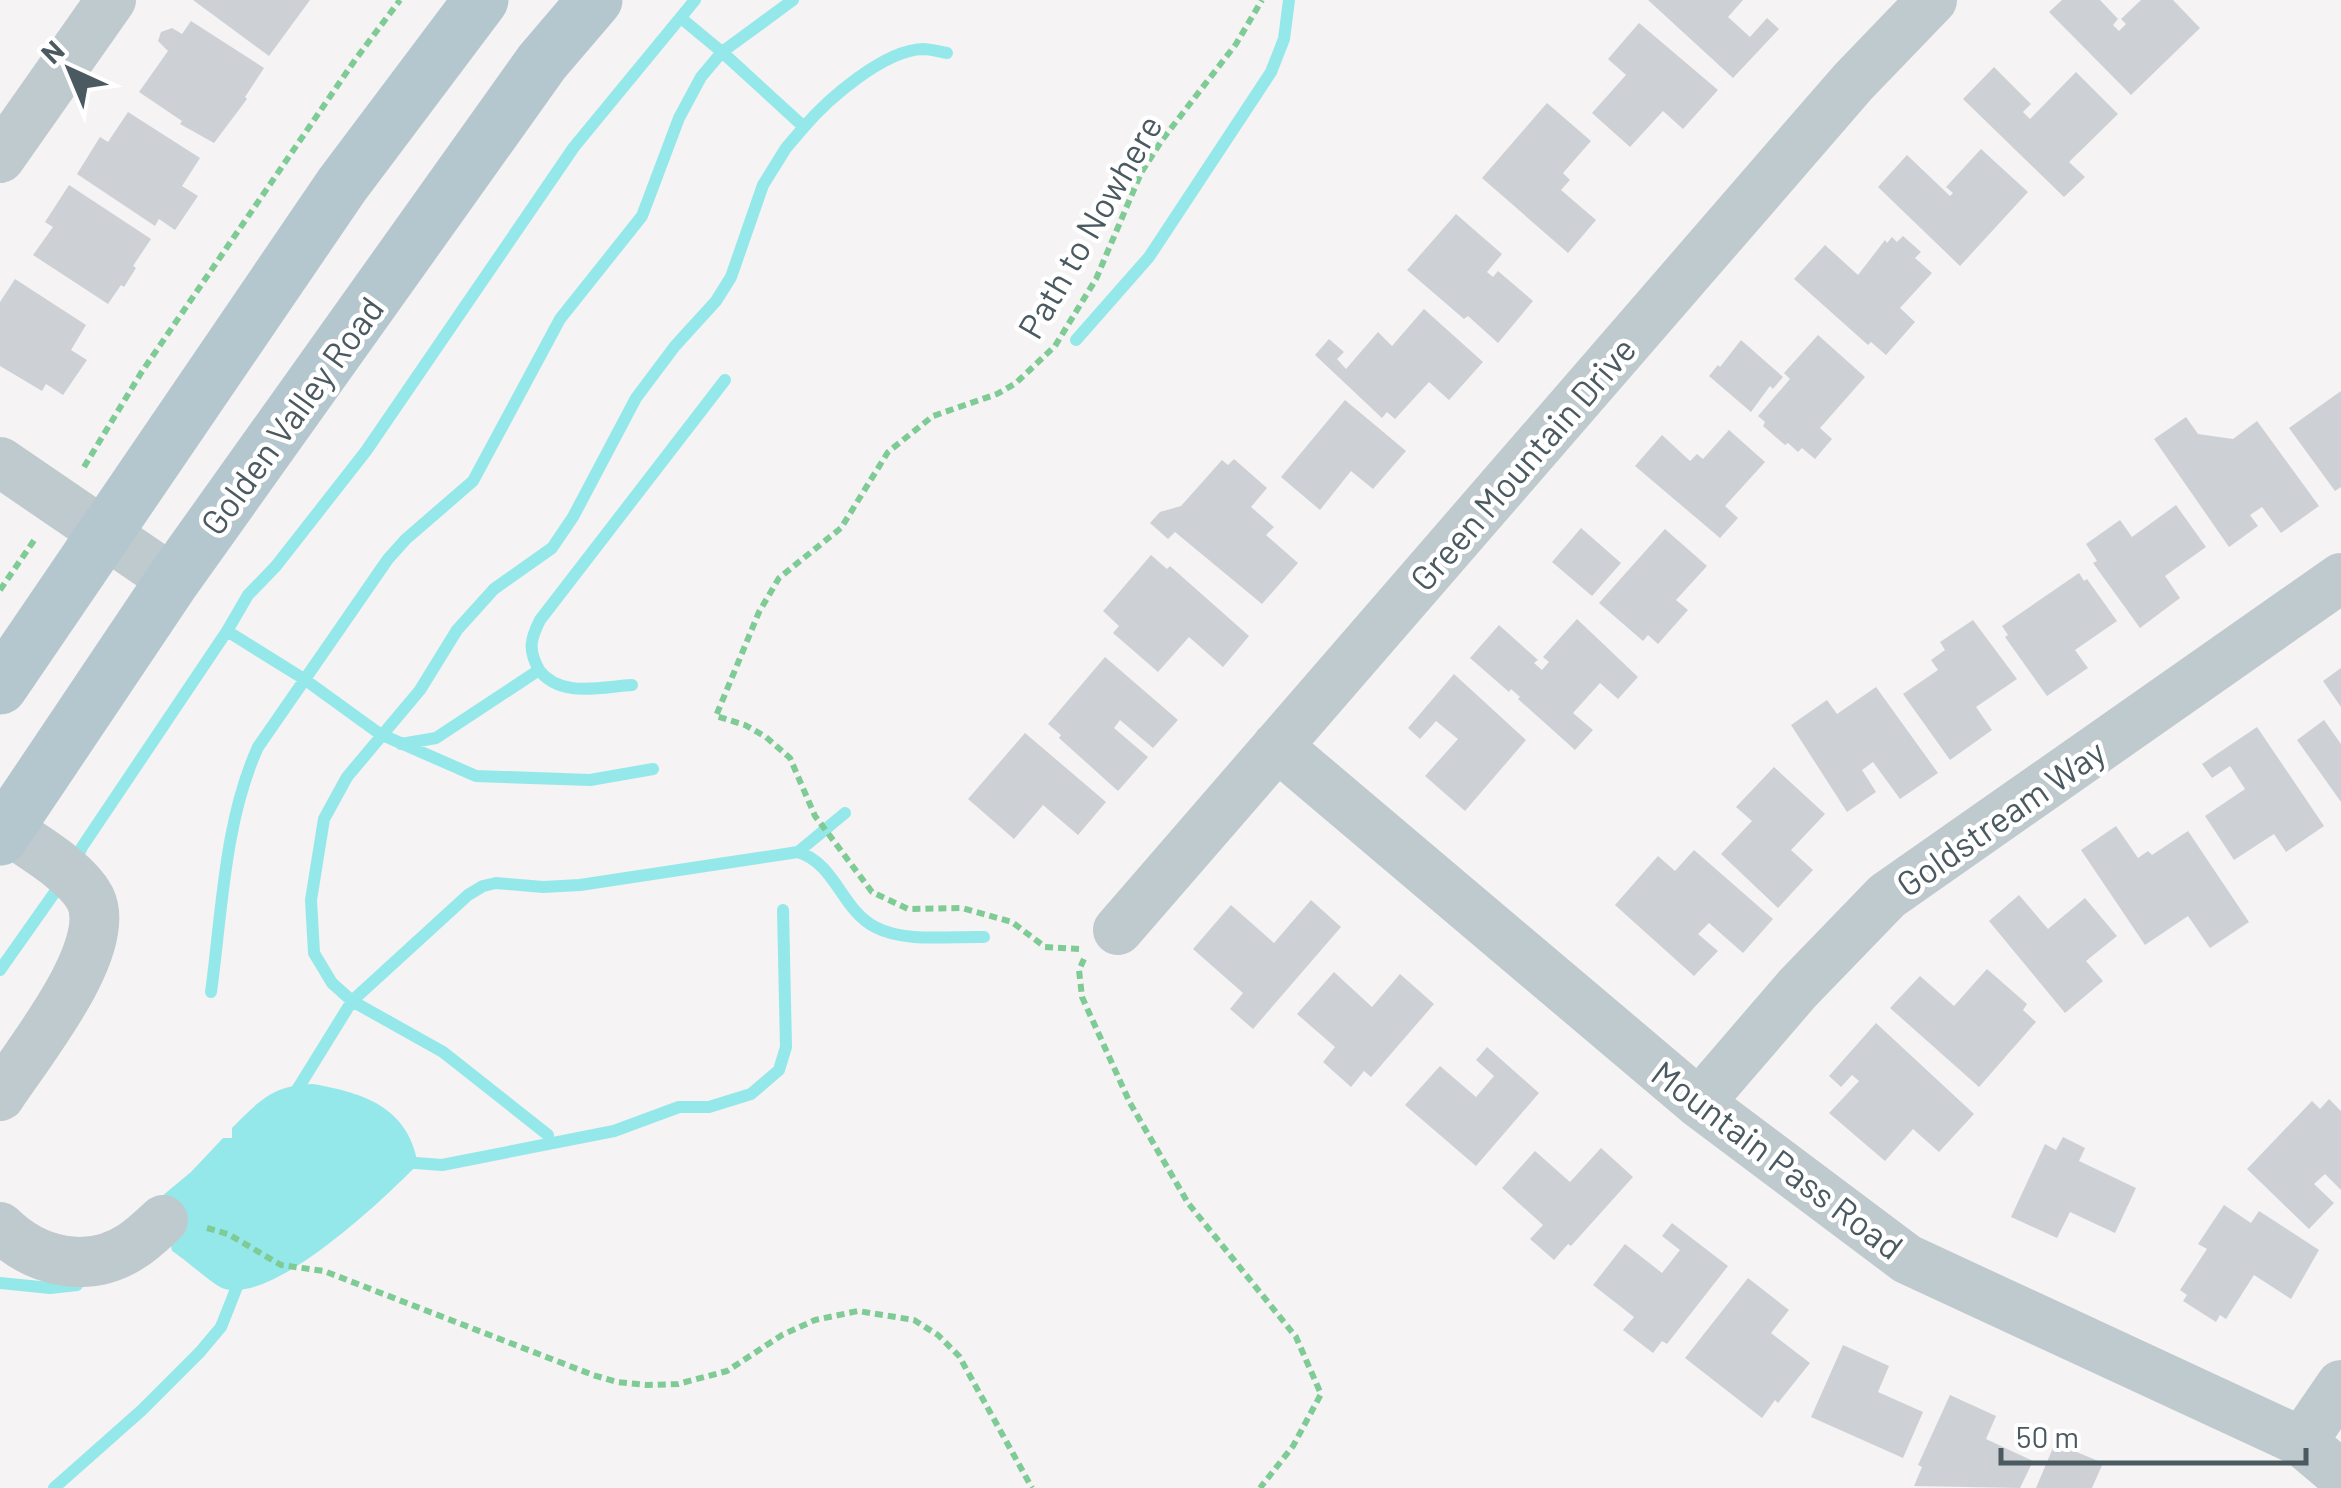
<svg xmlns="http://www.w3.org/2000/svg" width="2341" height="1488" viewBox="0 0 2341 1488" font-family="Barlow,sans-serif">
	<style>
		.water { fill: #95e8e9 }
		.lines { fill: none; stroke-linecap: round; stroke-linejoin: round }
		.stream { stroke: #95e8e9; stroke-width: 12 }
		.building { fill: #cdd1d5 }
		.path { stroke: #7ecb96; stroke-width: 6; stroke-dasharray: 8 5; stroke-linecap: butt }
		.minor { stroke: #bfcace; stroke-width: 50 }
		.major { stroke: #b4c7cf; stroke-width: 55 }
		.labels { text-anchor: middle; dominant-baseline: central; stroke-width: 9; stroke-linejoin: round; paint-order: stroke }
		.street-label { font-size: 35px; fill: #4b5a60; stroke: #fff }
	</style>
	<rect width="100%" height="100%" fill="#f5f3f3"/>
	<path class="water" d="M 313,1084 C 364,1093 408,1107 418,1164 C 385,1198 271,1307 222,1288 C 211,1283 185,1259 172,1251 L 168,1230 L 150,1206 L 191,1172 L 223,1138 L 232,1138 L 232,1128 C 259,1101 273,1085 313,1084 Z"/>
	<g class="lines">
		<path class="stream" d="M 681,18 L 722,52 L 804,127 C 828,99 884,50 923,49 C 931,49 940,52 947,53
			M 1076,340 L 1149,257 L 1271,72 L 1284,39 L 1289,0
			M 227,631 L 304,679 L 380,734 L 476,776 L 590,780 L 653,769
			M 539,670 C 560,698 600,687 632,685
			M 401,744 L 436,738 L 539,670 C 528,650 530,640 540,620 L 725,380
			M 798,852 L 845,813
			M 76,861 L 82,847 L 227,631 L 248,595 L 276,566 L 366,451 L 574,147 L 695,0
			M 0,970 L 55,892
			M 211,992 C 222,912 224,822 258,747 L 388,559 L 406,539 L 473,481 L 560,319 L 642,216 L 679,118 L 701,77 L 722,52 L 793,0
			M 292,1098 L 352,1001 L 468,895 L 483,886 L 496,883 L 543,887 L 580,885 L 798,852 C 836,864 841,909 875,927 C 905,943 951,936 984,937
			M 548,1135 L 443,1052 L 352,1001 L 332,983 L 314,953 L 311,900 L 324,819 L 347,777 L 420,690 L 457,630 L 494,589 L 552,548 L 573,517 L 636,398 L 675,346 L 716,301 L 731,277 L 763,185 L 786,148 L 804,127
			M 403,1162 L 442,1165 L 614,1131 L 679,1107 L 709,1107 L 751,1094 L 779,1070 L 786,1047 L 783,910
			M 0,1283 L 50,1288 L 77,1285
			M 54,1488 L 142,1410 L 200,1352 L 221,1327 L 242,1274"/>
	</g>
	<path class="building" d="M 193,0 L 310,0 L 269,56 Z
		M 1648,0 L 1743,0 L 1728,17 L 1750,37 L 1767,18 L 1779,29 L 1733,78 Z
		M 2062,0 L 2100,0 L 2118,19 L 2113,25 L 2119,31 L 2126,24 L 2121,19 L 2141,0 L 2173,0 L 2200,28 L 2131,95 L 2049,12 Z
		M 191,21 L 264,68 L 245,97 L 247,99 L 214,143 L 180,124 L 182,121 L 139,92 L 168,51 L 158,41 L 161,32 L 172,28 L 182,34 Z
		M 1639,23 L 1718,90 L 1683,129 L 1663,111 L 1630,147 L 1592,113 L 1626,75 L 1608,59 Z
		M 1994,67 L 2031,104 L 2023,112 L 2030,119 L 2076,72 L 2118,114 L 2069,162 L 2085,177 L 2064,197 L 1963,99 Z
		M 1547,103 L 1591,141 L 1563,173 L 1570,180 L 1561,190 L 1596,220 L 1568,253 L 1482,178 Z
		M 128,112 L 200,158 L 182,186 L 198,196 L 175,230 L 159,219 L 155,226 L 77,174 L 100,137 L 108,142 Z
		M 1981,149 L 2028,192 L 1960,266 L 1878,187 L 1907,155 L 1950,196 L 1953,193 L 1946,187 Z
		M 69,185 L 151,239 L 133,266 L 136,268 L 124,287 L 121,285 L 108,304 L 33,255 L 53,227 L 45,222 Z
		M 1456,214 L 1502,254 L 1487,272 L 1493,277 L 1498,271 L 1533,301 L 1498,343 L 1468,316 L 1464,319 L 1407,270 Z
		M 1903,236 L 1921,252 L 1915,258 L 1932,273 L 1900,308 L 1915,322 L 1886,355 L 1871,342 L 1868,345 L 1794,279 L 1825,245 L 1858,275 L 1885,240 L 1887,243 L 1892,237 L 1897,242 Z
		M 15,279 L 86,325 L 71,350 L 87,360 L 63,395 L 46,384 L 42,391 L 0,366 L 0,302 Z
		M 1424,309 L 1483,362 L 1449,400 L 1429,382 L 1395,419 L 1387,412 L 1382,418 L 1315,355 L 1329,339 L 1344,352 L 1337,359 L 1346,369 L 1378,332 L 1392,346 Z
		M 1818,335 L 1865,377 L 1820,428 L 1832,439 L 1815,459 L 1802,448 L 1798,452 L 1788,443 L 1785,445 L 1763,426 L 1765,422 L 1758,416 L 1790,379 L 1784,373 Z
		M 1741,340 L 1783,377 L 1773,389 L 1770,386 L 1751,412 L 1709,376 L 1718,365 L 1720,367 Z
		M 2341,391 L 2341,487 L 2335,491 L 2289,428 Z
		M 1345,400 L 1406,451 L 1373,489 L 1351,471 L 1320,510 L 1281,477 Z
		M 2186,417 L 2198,434 L 2233,439 L 2257,421 L 2319,506 L 2281,533 L 2262,507 L 2250,515 L 2258,526 L 2229,547 L 2154,439 Z
		M 1729,430 L 1765,462 L 1725,506 L 1738,518 L 1720,538 L 1635,466 L 1662,435 L 1690,461 L 1697,454 L 1703,459 Z
		M 1234,459 L 1267,488 L 1251,507 L 1274,527 L 1266,535 L 1298,563 L 1262,604 L 1175,532 L 1168,539 L 1150,523 L 1160,512 L 1181,506 L 1222,460 L 1228,465 Z
		M 2176,505 L 2206,547 L 2165,576 L 2180,598 L 2140,628 L 2093,563 L 2097,561 L 2086,544 L 2120,520 L 2132,537 Z
		M 1581,528 L 1621,563 L 1592,596 L 1552,562 Z
		M 1665,529 L 1707,566 L 1676,600 L 1688,610 L 1658,644 L 1648,635 L 1643,641 L 1599,603 Z
		M 1151,555 L 1167,569 L 1170,566 L 1249,636 L 1223,667 L 1189,637 L 1158,672 L 1113,633 L 1119,626 L 1103,611 Z
		M 2079,573 L 2084,581 L 2087,579 L 2117,621 L 2075,650 L 2088,668 L 2047,696 L 2005,637 L 2008,635 L 2002,626 Z
		M 1577,619 L 1638,677 L 1618,699 L 1600,683 L 1573,713 L 1593,730 L 1575,750 L 1518,699 L 1520,697 L 1511,689 L 1509,692 L 1470,658 L 1499,625 L 1538,660 L 1534,663 L 1542,670 L 1549,662 L 1543,657 Z
		M 1973,620 L 2017,679 L 1976,707 L 1992,730 L 1950,760 L 1903,694 L 1938,670 L 1931,660 L 1945,650 L 1940,642 Z
		M 1105,657 L 1178,720 L 1153,748 L 1120,720 L 1114,728 L 1148,757 L 1118,791 L 1059,738 L 1061,735 L 1048,724 Z
		M 2341,668 L 2341,707 L 2323,681 Z
		M 1454,674 L 1526,740 L 1465,811 L 1425,776 L 1458,739 L 1436,721 L 1420,739 L 1408,728 Z
		M 1876,687 L 1938,773 L 1900,799 L 1873,762 L 1862,770 L 1876,792 L 1847,812 L 1791,725 L 1827,700 L 1837,714 Z
		M 2324,720 L 2341,744 L 2341,802 L 2297,740 Z
		M 2257,727 L 2324,826 L 2286,852 L 2274,834 L 2234,860 L 2205,816 L 2245,789 L 2230,766 L 2212,778 L 2202,764 Z
		M 1025,733 L 1106,802 L 1078,835 L 1043,805 L 1014,839 L 968,799 Z
		M 1774,767 L 1825,814 L 1791,850 L 1813,870 L 1778,908 L 1721,854 L 1752,821 L 1736,807 Z
		M 2116,826 L 2138,858 L 2148,851 L 2152,855 L 2188,831 L 2249,922 L 2210,948 L 2188,916 L 2145,945 L 2081,850 Z
		M 1694,850 L 1773,919 L 1743,953 L 1709,923 L 1698,934 L 1718,951 L 1694,976 L 1615,905 L 1658,856 L 1675,871 Z
		M 2019,895 L 2048,929 L 2085,898 L 2117,936 L 2086,961 L 2103,981 L 2065,1013 L 1989,921 Z
		M 1311,900 L 1341,927 L 1253,1029 L 1230,1009 L 1243,993 L 1193,949 L 1231,905 L 1274,943 Z
		M 1987,969 L 2027,1004 L 2023,1010 L 2036,1022 L 1979,1087 L 1890,1008 L 1920,976 L 1954,1006 Z
		M 1334,972 L 1372,1007 L 1400,974 L 1434,1004 L 1371,1077 L 1364,1071 L 1351,1087 L 1323,1062 L 1335,1047 L 1297,1014 Z
		M 1876,1023 L 1974,1114 L 1939,1152 L 1913,1129 L 1885,1161 L 1829,1113 L 1859,1081 L 1852,1075 L 1841,1087 L 1829,1076 Z
		M 1487,1047 L 1539,1093 L 1476,1166 L 1405,1105 L 1440,1066 L 1476,1097 L 1494,1076 L 1476,1060 Z
		M 2329,1099 L 2341,1111 L 2341,1190 L 2325,1174 L 2314,1184 L 2334,1203 L 2309,1229 L 2247,1169 L 2312,1101 L 2320,1109 Z
		M 2063,1137 L 2085,1148 L 2079,1161 L 2136,1188 L 2115,1233 L 2070,1212 L 2057,1238 L 2011,1217 L 2045,1144 L 2056,1150 Z
		M 1601,1148 L 1633,1177 L 1571,1246 L 1568,1244 L 1554,1260 L 1530,1239 L 1543,1225 L 1502,1188 L 1535,1151 L 1570,1182 Z
		M 2224,1205 L 2251,1223 L 2259,1211 L 2319,1250 L 2291,1299 L 2254,1275 L 2226,1319 L 2220,1315 L 2216,1322 L 2183,1301 L 2187,1295 L 2180,1290 L 2207,1249 L 2198,1244 Z
		M 1672,1223 L 1728,1266 L 1667,1344 L 1662,1341 L 1653,1353 L 1623,1330 L 1634,1317 L 1593,1285 L 1625,1244 L 1662,1273 L 1680,1250 L 1662,1236 Z
		M 1748,1278 L 1789,1310 L 1771,1333 L 1810,1363 L 1778,1403 L 1775,1400 L 1762,1418 L 1685,1358 Z
		M 1843,1345 L 1889,1366 L 1878,1392 L 1923,1412 L 1903,1458 L 1811,1417 Z
		M 1950,1395 L 1996,1416 L 1986,1439 L 2033,1461 L 2020,1488 L 1914,1486 L 1922,1467 L 1918,1465 Z
		M 2055,1443 L 2103,1463 L 2092,1488 L 2036,1488 Z"/>
	<g class="lines">
		<path class="path" d="M 84,467 L 141,373 L 355,60 L 400,0
			M 0,590 L 35,539
			M 1079,949 L 1045,947 L 1012,922 L 962,908 L 908,909 L 872,892 L 815,816 L 790,758 L 766,737 L 745,725 L 716,716 L 759,612 L 779,578 L 841,528 L 888,452 L 933,416 L 997,394 L 1016,383 L 1055,346 L 1096,279 L 1141,173 L 1162,140 L 1236,44 L 1262,0
			M 1084,959 L 1079,970 L 1082,997 L 1130,1103 L 1188,1203 L 1296,1337 L 1321,1394 L 1293,1446 L 1260,1488
			M 207,1228 L 228,1234 L 281,1265 L 324,1271 L 593,1375 L 617,1382 L 647,1385 L 678,1384 L 727,1371 L 782,1335 L 815,1320 L 858,1311 L 914,1320 L 938,1335 L 959,1356 L 1032,1488"/>
		<path class="minor" d="M 0,158 L 111,0
			M 0,462 L 173,580
			M 1277,746 L 1699,1103 L 1907,1259 L 2302,1442 L 2341,1475
			M 1118,930 L 1853,82 L 1932,0
			M 0,1096 C 28,1053 115,947 90,898 C 76,871 31,846 7,829
			M 1699,1103 L 1798,988 L 1887,896 L 2341,578
			M 0,1227 C 35,1262 88,1275 132,1246 C 143,1239 153,1229 163,1220
			M 2302,1442 L 2341,1385"/>
		<path class="major" d="M 0,687 L 342,185 L 481,0
			M 0,838 L 173,580 L 542,62 L 595,0"/>
	</g>
	<g class="labels">
		<g class="street-label">
			<text transform="translate(1089 226) rotate(-60)">Path to Nowhere</text>
			<text transform="translate(291 415) rotate(-54)">Golden Valley Road</text>
			<text transform="translate(1522 463) rotate(-49)">Green Mountain Drive</text>
			<text transform="translate(2000 817) rotate(-35)">Goldstream Way</text>
			<text transform="translate(1778 1159) rotate(37)">Mountain Pass Road</text>
		</g>
	</g>
	<g transform="translate(70 70) rotate(316)" stroke="#ffffff" stroke-width="8" paint-order="stroke">
	<path d="M0-8L18 38L0 25L-18 38Z" fill="#4b5a60"/>
	<text y="-15" font-size="28" font-weight="bold" text-anchor="middle" fill="#4b5a60">N</text>
	</g>
	<path d="M2001 1448v15h305v-15" fill="none" stroke="#4b5a60" stroke-width="5"/>
	<text x="2016" y="1448" font-size="30" fill="#4b5a60" stroke="#ffffff" stroke-width="8" paint-order="stroke">50 m</text>
</svg>
